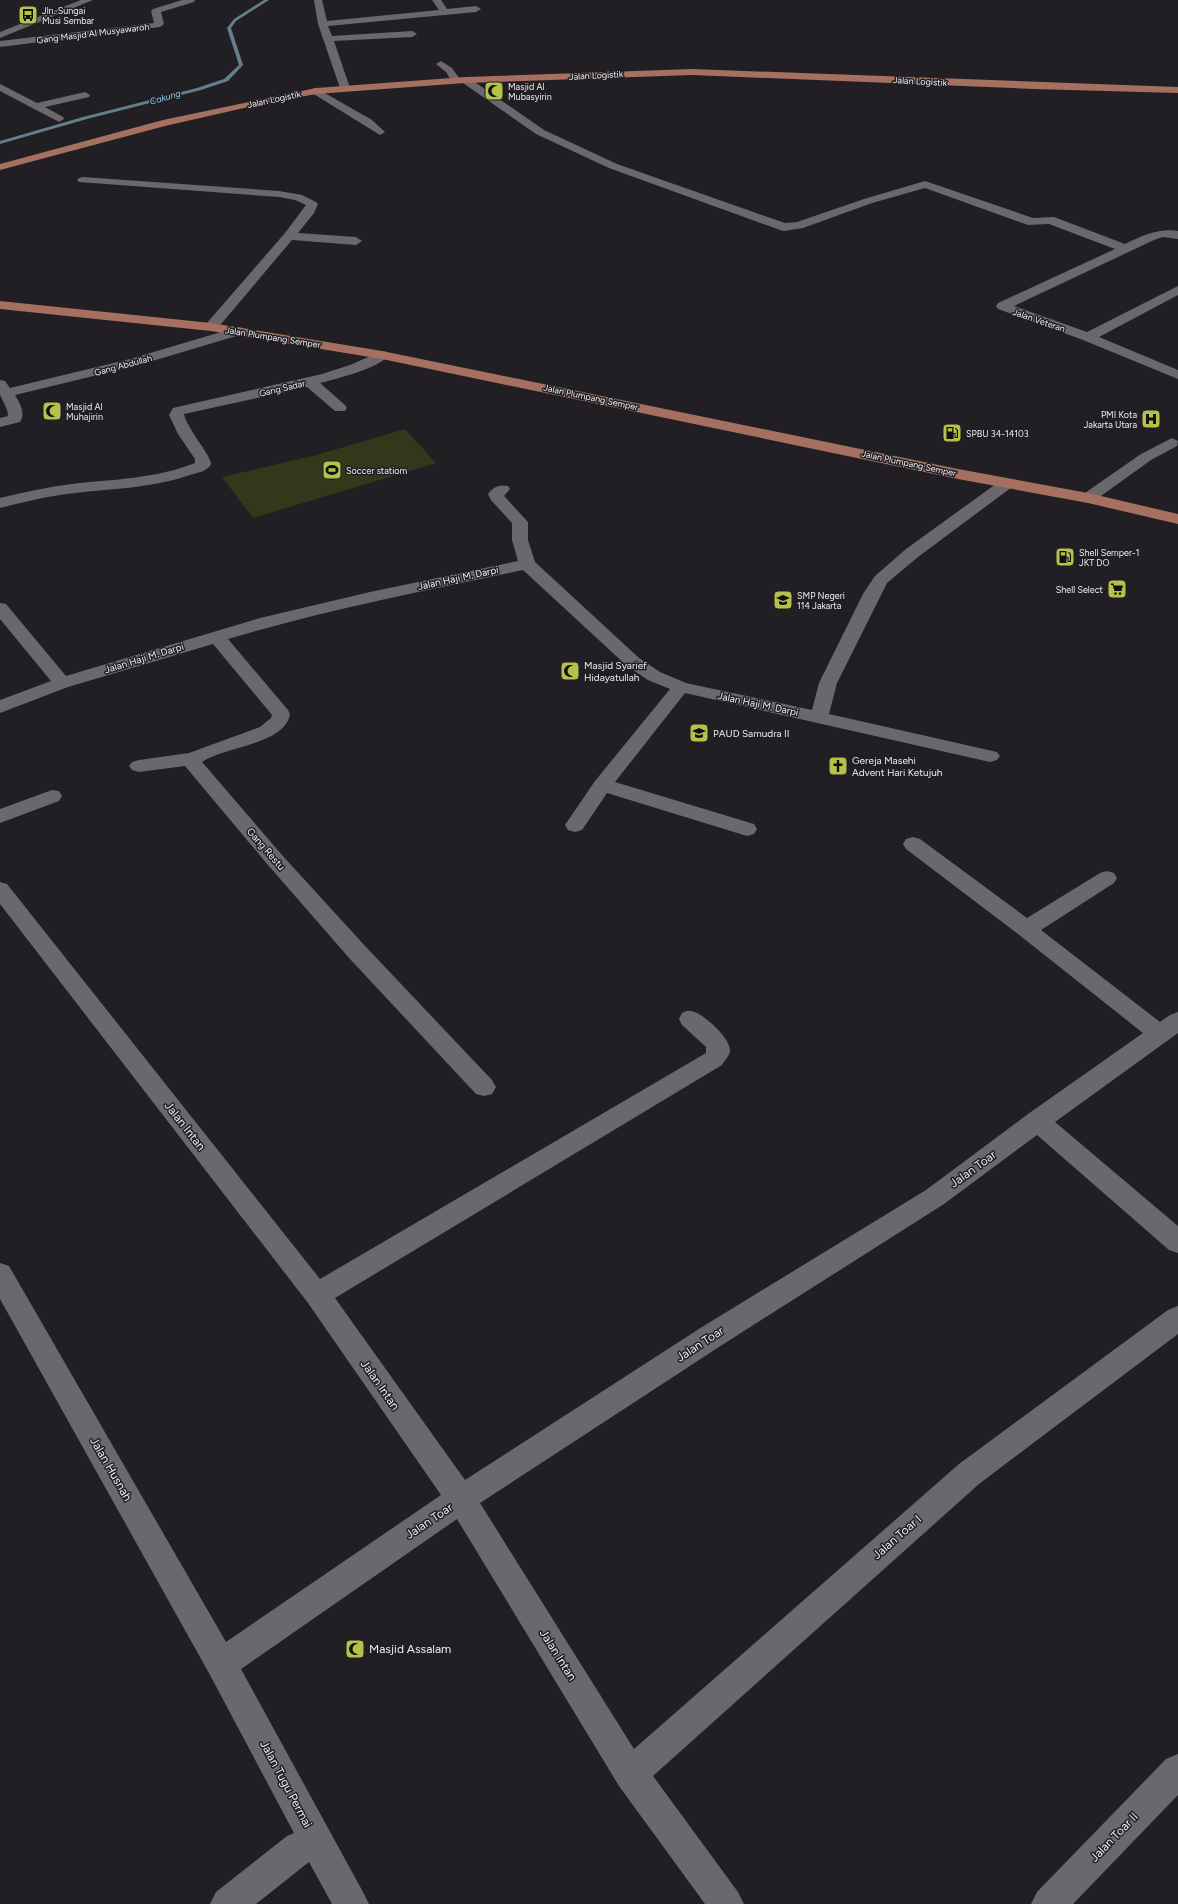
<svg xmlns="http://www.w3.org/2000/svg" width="1178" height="1904" viewBox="0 0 1178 1904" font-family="Figtree,sans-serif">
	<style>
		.green { fill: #32391b }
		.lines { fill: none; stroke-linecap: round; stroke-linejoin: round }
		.stream { fill: #657e8c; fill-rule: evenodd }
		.minor { fill: #6a686d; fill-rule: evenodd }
		.major { fill: #a5705f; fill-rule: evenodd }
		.labels { text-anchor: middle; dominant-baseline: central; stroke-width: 3; stroke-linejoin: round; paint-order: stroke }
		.far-poi-label { font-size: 9px; fill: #edecef; stroke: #211f24; text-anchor: start }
		.far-street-label { font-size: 9px; fill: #edecef; stroke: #211f24 }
		.far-water-label { font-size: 9px; font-style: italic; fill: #8fcff4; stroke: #211f24 }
		.street-label { font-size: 10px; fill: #edecef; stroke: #211f24 }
		.poi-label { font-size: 10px; fill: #edecef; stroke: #211f24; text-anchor: start }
		.near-street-label { font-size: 12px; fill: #edecef; stroke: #211f24 }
		.near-poi-label { font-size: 12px; fill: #edecef; stroke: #211f24; text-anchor: start }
	</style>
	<rect width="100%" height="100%" fill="#211f24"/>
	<path class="green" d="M 405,429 L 436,463 L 253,518 L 222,477 L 313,456 Z"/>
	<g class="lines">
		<path class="stream" d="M 264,0 L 269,0 L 236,21 L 231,28 L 243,65 L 228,81 L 201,90 L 87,119 L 0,144 L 0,141 L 83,117 L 197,88 L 224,79 L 239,65 L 227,28 L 234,19 Z"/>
		<path class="minor" d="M 81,0 L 93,0 L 0,38 L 0,32 Z
			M 182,0 L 195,0 L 194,2 L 161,12 L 164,24 L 160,27 L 0,47 L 0,41 L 154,23 L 151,11 L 153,9 Z
			M 314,0 L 322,0 L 327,21 L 439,10 L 432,0 L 441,0 L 447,9 L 476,6 L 481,9 L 476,12 L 328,26 L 332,36 L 412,31 L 417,34 L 412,37 L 334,41 L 350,88 L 345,91 L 340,88 L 318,24 Z
			M 441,61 L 452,68 L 460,79 L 465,77 L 469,78 L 544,130 L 617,164 L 785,223 L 797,222 L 864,199 L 925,181 L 1033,218 L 1054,217 L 1125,244 C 1142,236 1158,228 1178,231 L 1178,239 L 1163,237 L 1154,240 L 1014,306 L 1087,332 L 1178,286 L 1178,295 L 1099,337 L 1178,370 L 1178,379 L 1083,340 L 998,309 L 996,306 L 998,303 L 1115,249 L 1049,224 L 1028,225 L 925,188 L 872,203 L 803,228 L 784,231 L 780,230 L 609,168 L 536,134 L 460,81 L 456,83 L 452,82 L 446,72 L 436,64 Z
			M 0,84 L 37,103 L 85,92 L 90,95 L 89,97 L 45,107 L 63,117 L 64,119 L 59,122 L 0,91 Z
			M 316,88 L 372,120 L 385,132 L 380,135 L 312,93 L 311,91 L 312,89 Z
			M 83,177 L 279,191 L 302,195 L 316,202 L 318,204 L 314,213 L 298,233 L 356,237 L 362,241 L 356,245 L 292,240 L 216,330 L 206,330 L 204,327 L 206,324 L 285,233 L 306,205 L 295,200 L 279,197 L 79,182 L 77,180 L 79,178 Z
			M 238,327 L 243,328 L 245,331 L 243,334 L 139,365 L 15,395 C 20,403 26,414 20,422 L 0,427 L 0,418 L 8,416 C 8,407 2,402 0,394 C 0,390 0,384 0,380 L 5,381 L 10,388 L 130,359 Z
			M 382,351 L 387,352 L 389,355 C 380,368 336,379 320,383 L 345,405 L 347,408 L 345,411 L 335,411 L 307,387 L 184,414 C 186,427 212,457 211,464 C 209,470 198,473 193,474 C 148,490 106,488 60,495 C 40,498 20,503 0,508 L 0,498 C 24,492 48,487 72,484 C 114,479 155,479 195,463 L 195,459 L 178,434 L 169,415 L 173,408 L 322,374 L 350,365 Z
			M 1172,438 L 1178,441 L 1177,446 L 1151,460 L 1094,501 L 1088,503 L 1082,501 L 1080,498 L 1082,495 L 1141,454 Z
			M 1006,479 L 1012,481 L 1014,484 L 1012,487 L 918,557 L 887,583 L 837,683 L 829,714 L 997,752 L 1000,756 L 997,760 L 990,762 L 685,693 L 615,782 L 754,824 L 757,829 L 754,834 L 747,836 L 607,793 L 582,830 L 575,832 L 568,830 L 565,825 L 595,781 L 670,689 L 648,680 L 627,666 L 523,570 C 424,591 325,610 228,639 L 288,710 L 290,714 C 285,745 224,746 202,762 L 282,855 L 366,947 L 492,1080 L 496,1087 L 492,1094 L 484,1096 L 476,1094 L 350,959 L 268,865 L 185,766 L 139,772 L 132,770 L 129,766 L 132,762 L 139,760 L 189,753 L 260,727 L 271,718 L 272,715 L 213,644 L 68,687 L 0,713 L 0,700 L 51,681 L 0,619 L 0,603 L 6,604 L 66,676 L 260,618 L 370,592 L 518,561 L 512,540 L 512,523 L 491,500 L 488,494 C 493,487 499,484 508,486 L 510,489 L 504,496 L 528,522 L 528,540 L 535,562 L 639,658 L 660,672 L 686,683 L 812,710 L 819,683 L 863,594 L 875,576 L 906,549 L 1000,481 Z
			M 52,790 L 59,791 L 62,796 L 59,801 L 0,823 L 0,809 Z
			M 913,837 L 920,839 L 1027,918 L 1100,873 L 1107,871 L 1114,873 L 1117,878 L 1114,883 L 1041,930 L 1160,1022 L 1170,1015 L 1178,1012 L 1178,1033 L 1055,1122 L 1178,1226 L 1178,1253 L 1169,1250 L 1037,1135 L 944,1204 L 722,1345 L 480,1503 L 634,1749 L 959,1464 L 1168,1310 L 1178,1306 L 1178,1334 L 979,1484 L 653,1776 L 738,1892 L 744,1904 L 705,1904 L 619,1786 L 457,1519 L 241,1669 L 363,1892 L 369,1904 L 332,1904 L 309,1862 L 256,1904 L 210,1904 L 216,1892 L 287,1836 L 294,1833 L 210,1675 L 0,1299 L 0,1263 L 9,1266 L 226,1642 L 441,1495 L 308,1303 L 0,904 L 0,882 L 7,884 L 320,1279 L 706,1053 L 706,1047 L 682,1025 L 679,1019 L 682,1013 C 685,1012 688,1010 691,1011 C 702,1012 732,1039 730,1052 C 729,1056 724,1061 722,1065 L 335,1298 L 465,1480 L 702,1327 L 926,1190 L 1028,1114 L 1143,1033 L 1018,934 L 906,849 L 903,844 L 906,839 Z
			M 1178,1754 L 1178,1795 L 1073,1904 L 1031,1904 L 1037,1892 L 1166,1759 Z"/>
		<path class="major" d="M 692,69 L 1178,87 L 1178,93 L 1034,89 L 692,75 L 465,83 L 316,94 L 262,104 L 165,126 L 0,170 L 0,164 L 163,120 L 316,88 L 465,77 Z
			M 0,301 L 211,323 L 382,351 L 958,469 L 1088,493 L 1178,514 L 1178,524 L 1088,503 L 958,479 L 382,359 L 211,331 L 0,309 Z"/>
	</g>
	<defs>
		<symbol id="bus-square" viewBox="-11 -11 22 22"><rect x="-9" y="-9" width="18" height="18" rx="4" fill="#b4c24a" stroke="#211f24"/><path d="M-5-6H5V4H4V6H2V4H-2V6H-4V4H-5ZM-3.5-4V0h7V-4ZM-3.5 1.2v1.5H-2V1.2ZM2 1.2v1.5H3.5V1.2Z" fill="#111"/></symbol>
		<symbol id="mosque-square" viewBox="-11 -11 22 22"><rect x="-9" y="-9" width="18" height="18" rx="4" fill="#b4c24a" stroke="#211f24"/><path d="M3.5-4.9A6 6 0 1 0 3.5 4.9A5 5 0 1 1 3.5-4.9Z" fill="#111"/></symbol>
		<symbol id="hospital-square" viewBox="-11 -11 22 22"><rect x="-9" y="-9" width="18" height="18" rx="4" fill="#b4c24a" stroke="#211f24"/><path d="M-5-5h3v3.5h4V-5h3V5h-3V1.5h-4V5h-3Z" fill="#111"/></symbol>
		<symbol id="fuel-square" viewBox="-11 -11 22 22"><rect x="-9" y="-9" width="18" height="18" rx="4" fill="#b4c24a" stroke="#211f24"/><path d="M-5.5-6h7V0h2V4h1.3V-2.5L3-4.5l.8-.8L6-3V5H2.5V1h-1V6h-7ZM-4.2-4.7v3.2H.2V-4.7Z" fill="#111"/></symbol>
		<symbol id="stadium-square" viewBox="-11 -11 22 22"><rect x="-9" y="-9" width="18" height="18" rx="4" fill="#b4c24a" stroke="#211f24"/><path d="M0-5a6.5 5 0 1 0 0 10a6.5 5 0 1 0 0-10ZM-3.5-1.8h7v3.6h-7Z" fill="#111"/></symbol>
		<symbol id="supermarket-square" viewBox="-11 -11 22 22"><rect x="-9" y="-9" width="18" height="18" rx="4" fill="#b4c24a" stroke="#211f24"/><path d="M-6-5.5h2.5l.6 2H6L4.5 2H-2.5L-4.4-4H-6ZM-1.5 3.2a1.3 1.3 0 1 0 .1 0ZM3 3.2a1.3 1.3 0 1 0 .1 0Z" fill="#111"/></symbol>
		<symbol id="school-square" viewBox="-11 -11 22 22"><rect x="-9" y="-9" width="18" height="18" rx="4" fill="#b4c24a" stroke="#211f24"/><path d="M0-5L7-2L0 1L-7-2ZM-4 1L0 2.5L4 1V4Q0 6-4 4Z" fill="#111"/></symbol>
		<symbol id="church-square" viewBox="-11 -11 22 22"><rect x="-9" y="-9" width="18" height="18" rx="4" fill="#b4c24a" stroke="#211f24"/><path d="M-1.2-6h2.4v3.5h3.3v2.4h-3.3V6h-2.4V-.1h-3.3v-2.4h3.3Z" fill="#111"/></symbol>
	</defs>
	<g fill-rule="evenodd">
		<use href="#bus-square" x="17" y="4" width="22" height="22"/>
		<use href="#mosque-square" x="483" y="80" width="22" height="22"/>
		<use href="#mosque-square" x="41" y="400" width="22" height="22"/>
		<use href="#hospital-square" x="1140" y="408" width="22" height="22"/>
		<use href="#fuel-square" x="941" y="422" width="22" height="22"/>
		<use href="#stadium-square" x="321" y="459" width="22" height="22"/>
		<use href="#fuel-square" x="1054" y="546" width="22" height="22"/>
		<use href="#supermarket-square" x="1106" y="578" width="22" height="22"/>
		<use href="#school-square" x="772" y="589" width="22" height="22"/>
		<use href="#mosque-square" x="559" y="660" width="22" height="22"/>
		<use href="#school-square" x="688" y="722" width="22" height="22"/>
		<use href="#church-square" x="827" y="755" width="22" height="22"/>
		<use href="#mosque-square" x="344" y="1638" width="22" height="22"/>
	</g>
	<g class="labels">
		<g class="far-poi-label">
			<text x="42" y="10">Jln. Sungai<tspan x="42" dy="10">Musi Sembar</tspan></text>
			<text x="508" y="86">Masjid Al<tspan x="508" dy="10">Mubasyirin</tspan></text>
			<text x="66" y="406">Masjid Al<tspan x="66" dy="10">Muhajirin</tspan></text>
			<text x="1137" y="414" text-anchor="end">PMI Kota<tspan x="1137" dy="10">Jakarta Utara</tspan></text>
			<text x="966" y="433">SPBU 34-14103</text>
			<text x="346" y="470">Soccer statiom</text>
			<text x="1079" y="552">Shell Semper-1<tspan x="1079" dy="10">JKT DO</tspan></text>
			<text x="1103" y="589" text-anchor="end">Shell Select</text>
			<text x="797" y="595">SMP Negeri<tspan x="797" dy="10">114 Jakarta</tspan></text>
		</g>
		<g class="far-street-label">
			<text transform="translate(93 33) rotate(-7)">Gang Masjid Al Musyawaroh</text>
			<text transform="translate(596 75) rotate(-3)">Jalan Logistik</text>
			<text transform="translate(920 81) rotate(3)">Jalan Logistik</text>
			<text transform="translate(274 99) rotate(-12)">Jalan Logistik</text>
			<text transform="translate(1039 320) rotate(19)">Jalan Veteran</text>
			<text transform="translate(273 337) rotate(9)">Jalan Plumpang Semper</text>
			<text transform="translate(123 365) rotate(-15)">Gang Abdullah</text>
			<text transform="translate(282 388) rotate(-13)">Gang Sadar</text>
			<text transform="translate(591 397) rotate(12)">Jalan Plumpang Semper</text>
			<text transform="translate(909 463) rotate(12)">Jalan Plumpang Semper</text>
		</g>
		<g class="far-water-label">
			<text transform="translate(165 97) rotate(-16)">Cakung</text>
		</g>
		<g class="street-label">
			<text transform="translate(458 578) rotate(-12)">Jalan Haji M. Darpi</text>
			<text transform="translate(144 658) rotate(-17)">Jalan Haji M. Darpi</text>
			<text transform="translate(758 704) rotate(12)">Jalan Haji M. Darpi</text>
			<text transform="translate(266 849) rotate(49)">Gang Restu</text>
		</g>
		<g class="poi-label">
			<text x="584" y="665">Masjid Syarief<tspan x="584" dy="12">Hidayatullah</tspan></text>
			<text x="713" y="733">PAUD Samudra II</text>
			<text x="852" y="760">Gereja Masehi<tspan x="852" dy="12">Advent Hari Ketujuh</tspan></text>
		</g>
		<g class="near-street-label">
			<text transform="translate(185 1126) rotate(52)">Jalan Intan</text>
			<text transform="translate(973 1169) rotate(-36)">Jalan Toar</text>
			<text transform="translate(700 1344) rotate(-33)">Jalan Toar</text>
			<text transform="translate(380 1385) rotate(55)">Jalan Intan</text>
			<text transform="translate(111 1469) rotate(60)">Jalan Husnah</text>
			<text transform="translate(429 1521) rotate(-34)">Jalan Toar</text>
			<text transform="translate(897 1537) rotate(-41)">Jalan Toar I</text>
			<text transform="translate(558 1655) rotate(58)">Jalan Intan</text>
			<text transform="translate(286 1784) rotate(62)">Jalan Tugu Permai</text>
			<text transform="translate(1114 1837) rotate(-46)">Jalan Toar II</text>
		</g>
		<g class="near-poi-label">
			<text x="369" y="1649">Masjid Assalam</text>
		</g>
	</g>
</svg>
